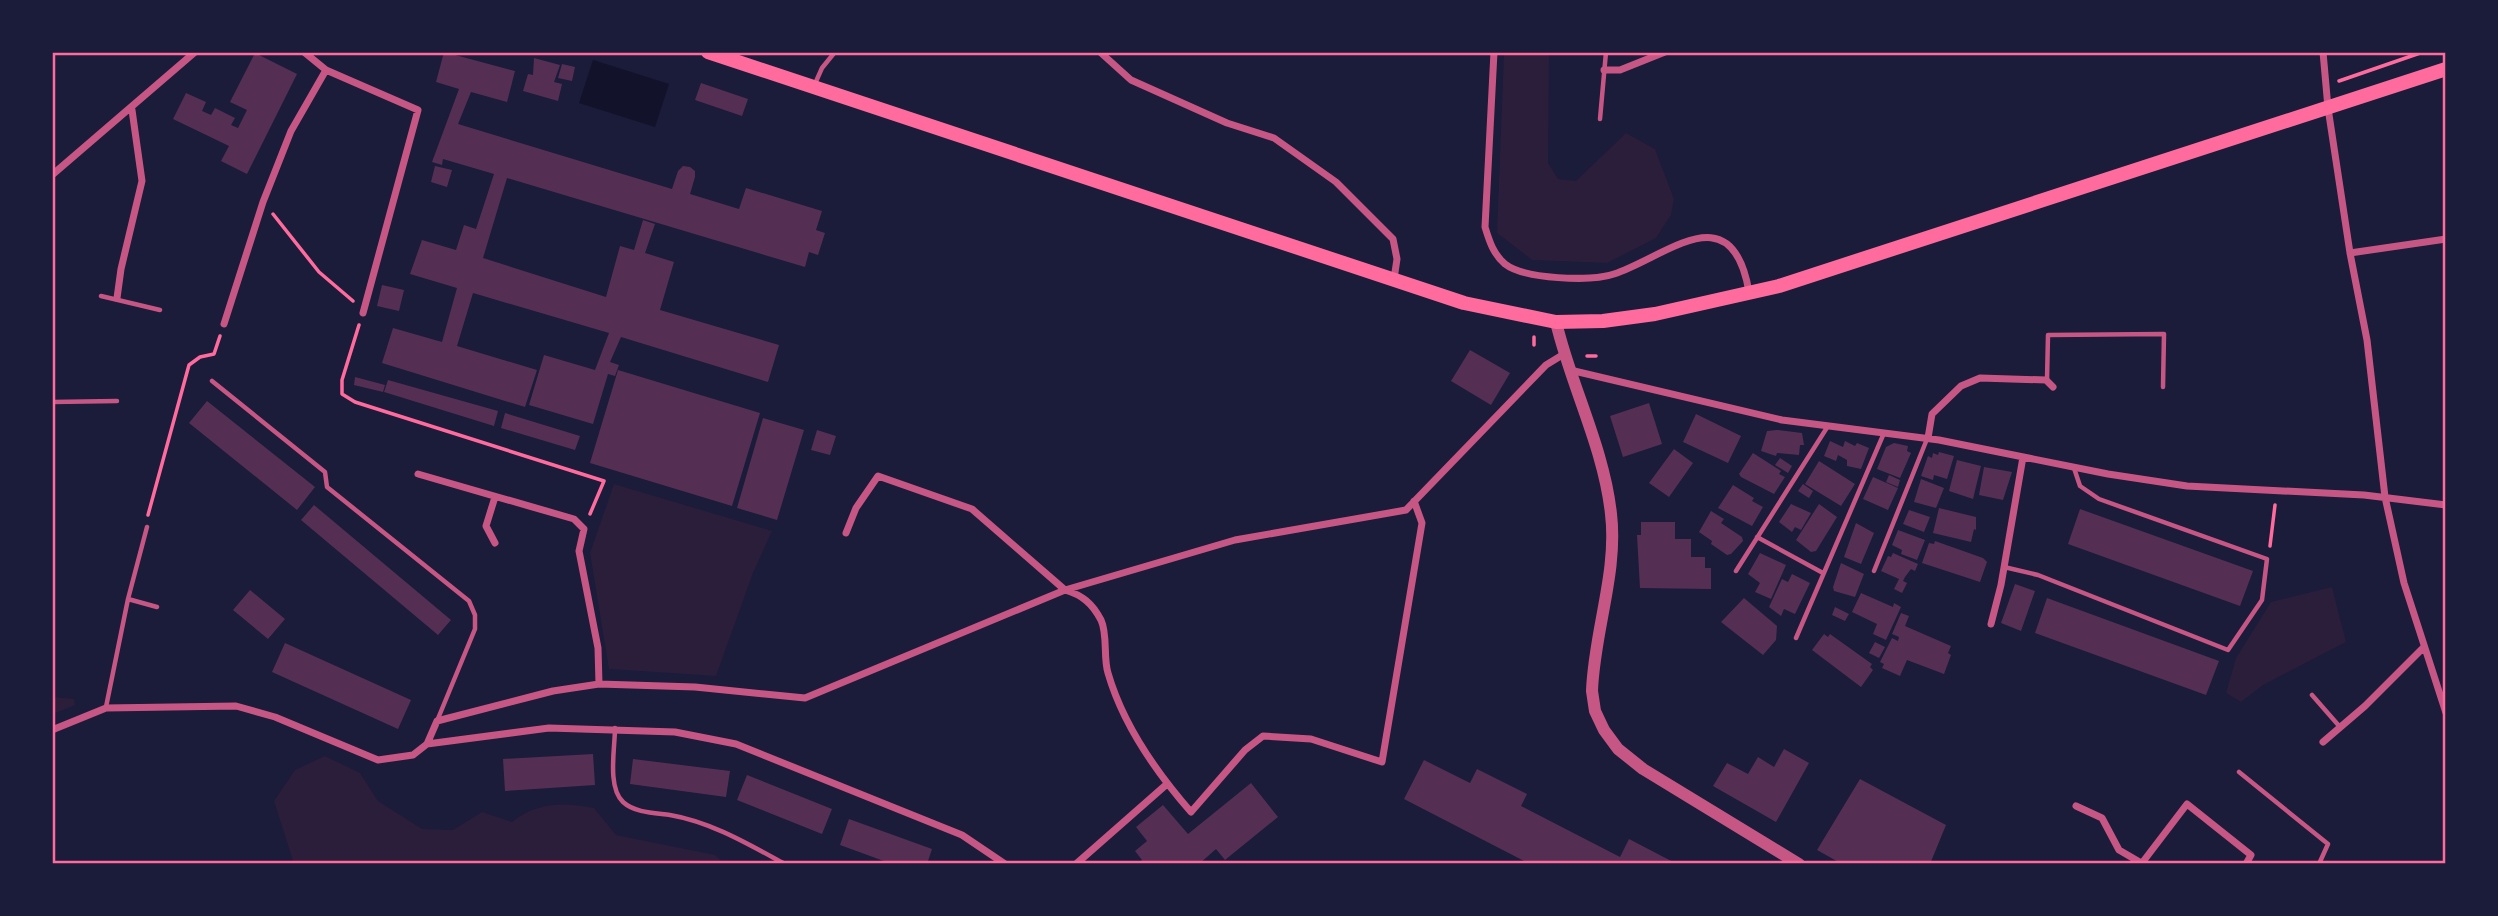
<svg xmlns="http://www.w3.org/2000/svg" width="2498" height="916" viewBox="0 0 2498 916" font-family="Arial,sans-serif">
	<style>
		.green { fill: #2a1e3b }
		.water { fill: #12122b }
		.building { fill: #542f53 }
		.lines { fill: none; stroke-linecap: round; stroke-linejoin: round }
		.path { stroke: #ff6b9d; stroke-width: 3.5 }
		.service { stroke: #c65784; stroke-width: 4.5 }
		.minor { stroke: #c65784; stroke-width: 7 }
		.tertiary { stroke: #c65784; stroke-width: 12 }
		.secondary { stroke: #ff6b9d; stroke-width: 14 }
		.neatline { fill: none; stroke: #ff6b9d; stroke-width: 2.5 }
	</style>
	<rect width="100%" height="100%" fill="#1b1b3a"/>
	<path class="green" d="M 1504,53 L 1549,53 L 1548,163 L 1558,179 L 1576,181 L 1626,133 L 1655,149 L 1674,199 L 1671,215 L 1656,238 L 1607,263 L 1532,260 L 1497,233 Z
		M 614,484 L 772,531 L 753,573 L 716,676 L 609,669 L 590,553 Z
		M 2332,587 L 2346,642 L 2263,685 L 2241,702 L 2226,693 L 2236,658 L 2271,602 Z
		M 53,697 L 74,699 L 75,705 L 53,714 Z
		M 325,756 L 360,773 L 378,801 L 422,829 L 453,830 L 482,812 L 512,822 C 537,802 563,802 594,808 L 616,835 L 715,855 L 723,863 L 298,863 L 293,861 L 274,801 L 295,770 Z"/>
	<path class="water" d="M 593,60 L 669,84 L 655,127 L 579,103 Z"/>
	<path class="building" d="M 444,52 L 515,71 L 507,102 L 471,92 L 458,124 L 672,189 L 678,171 L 683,166 L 690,167 L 695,171 L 695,177 L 690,194 L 739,209 L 746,188 L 822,211 L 816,230 L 825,233 L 818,255 L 809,252 L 805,267 L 507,178 L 483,258 L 606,297 L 620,246 L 634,250 L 643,220 L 655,224 L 645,253 L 674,262 L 660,310 L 779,345 L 768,382 L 621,337 L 610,362 L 619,365 L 615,376 L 608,374 L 593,424 L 529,405 L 544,355 L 595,370 L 609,333 L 473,293 L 457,346 L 537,370 L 525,407 L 382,363 L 393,328 L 442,342 L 457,288 L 410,274 L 422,240 L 456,250 L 464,225 L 476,229 L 494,174 L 443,159 L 442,165 L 432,162 L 459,89 L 436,82 Z
		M 255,53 L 297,74 L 247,174 L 221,161 L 229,146 L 173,119 L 186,93 L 206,102 L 202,111 L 211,115 L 215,108 L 235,118 L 231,125 L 238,128 L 247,110 L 230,102 Z
		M 534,58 L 560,65 L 554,82 L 562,84 L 558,101 L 523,91 L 528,74 L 533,75 Z
		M 562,64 L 575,67 L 572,81 L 558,78 Z
		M 701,83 L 748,99 L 742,116 L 695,100 Z
		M 435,166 L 452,170 L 447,187 L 431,182 Z
		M 382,285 L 404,290 L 399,311 L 377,306 Z
		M 1470,350 L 1510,373 L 1491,405 L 1451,381 Z
		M 618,370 L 760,413 L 732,506 L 590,463 Z
		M 355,377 L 385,385 L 383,392 L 354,385 Z
		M 388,380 L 498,411 L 494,426 L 384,392 Z
		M 207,401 L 315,487 L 297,510 L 189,423 Z
		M 1649,403 L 1662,444 L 1623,457 L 1610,416 Z
		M 505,413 L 580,436 L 575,450 L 501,428 Z
		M 1696,414 L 1741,436 L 1728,463 L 1683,442 Z
		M 763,418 L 804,430 L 777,520 L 737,508 Z
		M 817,430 L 836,436 L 830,455 L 811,450 Z
		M 1777,430 L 1802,433 L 1804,445 L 1800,445 L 1799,455 L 1777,453 L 1776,456 L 1761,451 L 1767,431 Z
		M 1830,441 L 1843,447 L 1845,441 L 1855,446 L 1857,443 L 1869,448 L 1861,469 L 1847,466 L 1847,460 L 1838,455 L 1836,461 L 1824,456 Z
		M 1894,443 L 1908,446 L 1907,451 L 1911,453 L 1900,478 L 1877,469 L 1886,447 Z
		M 1674,449 L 1693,463 L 1669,497 L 1649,483 Z
		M 1939,452 L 1954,456 L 1947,479 L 1934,475 L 1933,480 L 1921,476 L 1928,456 L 1932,458 L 1933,453 L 1938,455 Z
		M 1753,453 L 1781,471 L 1779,474 L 1785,477 L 1774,494 L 1741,477 L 1739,474 Z
		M 1780,458 L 1792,466 L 1788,473 L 1775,465 Z
		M 1957,460 L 1981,466 L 1973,499 L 1949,491 Z
		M 1819,461 L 1855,484 L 1841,506 L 1805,484 Z
		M 1984,467 L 2012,472 L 2003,500 L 1979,495 Z
		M 1889,475 L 1900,480 L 1898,487 L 1886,482 Z
		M 1873,477 L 1898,488 L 1888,510 L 1863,499 Z
		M 1921,479 L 1944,488 L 1936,508 L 1914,502 Z
		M 1803,484 L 1813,491 L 1809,498 L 1798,491 Z
		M 1733,485 L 1754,498 L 1752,501 L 1763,507 L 1752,526 L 1718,508 Z
		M 1791,504 L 1811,513 L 1801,530 L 1795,527 L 1792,532 L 1779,522 Z
		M 1819,504 L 1837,517 L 1816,551 L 1811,552 L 1796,540 Z
		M 314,505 L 451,620 L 438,635 L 301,520 Z
		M 1939,508 L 1976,517 L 1976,530 L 1974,529 L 1971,542 L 1933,533 Z
		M 2080,509 L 2253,571 L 2240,606 L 2068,544 Z
		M 1909,510 L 1930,517 L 1924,532 L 1903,524 Z
		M 1711,511 L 1724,519 L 1721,523 L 1742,537 L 1743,541 L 1731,554 L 1727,555 L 1711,544 L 1712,541 L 1699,532 Z
		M 1641,522 L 1675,522 L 1675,539 L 1691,539 L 1691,557 L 1705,557 L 1705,568 L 1711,568 L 1711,589 L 1640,588 L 1637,535 L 1641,535 Z
		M 1856,523 L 1874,533 L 1861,564 L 1844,557 Z
		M 1898,530 L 1925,540 L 1917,560 L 1901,554 L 1902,550 L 1892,545 Z
		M 1935,541 L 1983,558 L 1987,562 L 1980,582 L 1922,563 L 1929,543 L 1934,544 Z
		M 1760,553 L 1786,565 L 1771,599 L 1755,592 L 1760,583 L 1748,574 Z
		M 1893,553 L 1918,564 L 1915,571 L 1911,569 L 1905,577 L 1903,581 L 1907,583 L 1902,593 L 1894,589 L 1899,579 L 1881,571 L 1888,556 L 1891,557 Z
		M 1841,563 L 1864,574 L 1855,597 L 1834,591 L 1833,587 Z
		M 1792,574 L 1810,583 L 1795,614 L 1784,609 L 1781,616 L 1769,607 L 1782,579 L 1788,582 Z
		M 2015,584 L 2035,591 L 2021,631 L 2001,623 Z
		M 250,590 L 285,619 L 268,639 L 233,610 Z
		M 1861,593 L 1893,607 L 1894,603 L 1901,607 L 1886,640 L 1873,634 L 1877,624 L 1852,612 Z
		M 1744,598 L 1777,626 L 1776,640 L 1763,655 L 1721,622 Z
		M 2047,598 L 2219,661 L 2206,695 L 2035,633 Z
		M 1835,607 L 1849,614 L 1845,621 L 1832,615 Z
		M 1901,613 L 1909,616 L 1905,626 L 1951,646 L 1948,653 L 1951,655 L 1944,674 L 1907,660 L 1900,676 L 1882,668 L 1884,664 L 1880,662 L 1892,638 L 1898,641 L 1899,637 L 1892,634 Z
		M 1824,634 L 1828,637 L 1830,634 L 1872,664 L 1870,667 L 1873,670 L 1861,687 L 1812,650 Z
		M 1875,642 L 1885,647 L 1879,658 L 1869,653 Z
		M 285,643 L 411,700 L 398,729 L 272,672 Z
		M 1784,749 L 1809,763 L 1776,822 L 1713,786 L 1727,763 L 1748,774 L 1758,757 L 1774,767 Z
		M 593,754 L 595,785 L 505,791 L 503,759 Z
		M 633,759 L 730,771 L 726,797 L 630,784 Z
		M 1424,760 L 1470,783 L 1477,769 L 1527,794 L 1521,806 L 1620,857 L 1629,839 L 1677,864 L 1530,864 L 1404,799 Z
		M 747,775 L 832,809 L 822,834 L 737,800 Z
		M 1860,779 L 1946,825 L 1930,864 L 1842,864 L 1817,850 Z
		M 1251,783 L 1278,817 L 1225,860 L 1216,849 L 1199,864 L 1138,864 L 1142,860 L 1135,851 L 1147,841 L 1136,827 L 1163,805 L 1188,834 Z
		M 849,819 L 932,849 L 927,864 L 892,864 L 840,845 Z"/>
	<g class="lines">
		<path class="path" d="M 2339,81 L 2423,52
			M 273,214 L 319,272 L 353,301
			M 359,325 L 342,380 L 342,394 L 355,402 L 604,481 L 590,514
			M 1534,345 L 1534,337
			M 1587,356 L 1596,356
			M 148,515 L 189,365 L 200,357 L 214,354 L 220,336
			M 2270,546 L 2275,505"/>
		<path class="service" d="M 814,86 L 822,68 L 835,52
			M 1600,119 L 1606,52
			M 101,296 L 160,310
			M 2047,380 L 2048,335 L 2164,334 L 2163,387
			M 212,381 L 325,472 L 327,487 L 469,601 L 475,615 L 475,629 L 437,721
			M 52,402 L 117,401
			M 1757,537 L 1823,573
			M 2004,567 L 2038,575 L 2228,650 L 2262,600 L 2267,559 L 2099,499 L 2080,486 L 2074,468
			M 1736,571 L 1828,426
			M 1874,571 L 1927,439
			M 128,599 L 157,607
			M 1796,638 L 1884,433
			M 2312,695 L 2340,727
			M 106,707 L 128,599 L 147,527
			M 615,728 C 615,748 607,787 623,802 C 635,813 655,813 670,815 C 711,822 748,844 785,864
			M 2239,772 L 2328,844 L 2319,864"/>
		<path class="minor" d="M 304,52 L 326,70 L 418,110 L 363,313
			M 1100,52 L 1131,80 L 1227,123 L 1274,138 L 1336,182 L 1393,239 L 1397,259 L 1394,279
			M 1494,52 L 1485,227 C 1489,240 1493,254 1505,264 C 1524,279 1591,282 1614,274 C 1666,257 1732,192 1749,292
			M 2323,52 L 2328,108 L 2350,253 L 2367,340 L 2385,497 L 2404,583 L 2446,713
			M 1604,70 L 1620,70 L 1665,52
			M 52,175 L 195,52
			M 2350,253 L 2446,239
			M 117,298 L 121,269 L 142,181 L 132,110
			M 224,324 L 263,202 L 291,131 L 326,70
			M 1570,370 L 1782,420 L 1939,440 L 2108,474 L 2187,486 L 2364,495 L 2446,505
			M 1928,438 L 1932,414 L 1961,386 L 1980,378 L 2046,380 L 2053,387
			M 418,474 L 574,519 L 584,529 L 579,551 L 598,648 L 599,684
			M 846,533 L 856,508 L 878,476 L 972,509 L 1065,590 C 1082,595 1092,603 1101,620 C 1108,635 1103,657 1108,673 C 1123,725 1156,772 1191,812 L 1245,750 L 1263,736 L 1311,739 L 1382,762 L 1422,523 L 1414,501
			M 495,543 L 486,526 L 495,497
			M 1991,624 L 2001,585 L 2023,457
			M 52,730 L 106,708 L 236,706 L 275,717 L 378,760 L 413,755 L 427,744 L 437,721 L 553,691 L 599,684 L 695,687 L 805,698 L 1065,590 L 1235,540 L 1406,510 L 1546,365 L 1564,354
			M 2323,742 L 2365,706 L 2423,648
			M 427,744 L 549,728 L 675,732 L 736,744 L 962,835 L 1005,864
			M 2076,806 L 2102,818 L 2119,850 L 2143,864
			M 2142,863 L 2187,804 L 2251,855 L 2246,864
			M 1076,864 L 1167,784"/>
		<path class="tertiary" d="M 1556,322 C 1571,386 1604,448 1611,514 C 1618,572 1594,632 1592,691 L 1595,711 L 1604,730 L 1618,749 L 1643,769 L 1799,864"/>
		<path class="secondary" d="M 708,52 L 1464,303 L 1556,322 L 1603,321 L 1655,314 L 1779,286 L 2446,69"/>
	</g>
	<rect width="2498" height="916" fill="none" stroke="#1b1b3a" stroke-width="108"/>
	<rect x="54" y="54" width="2390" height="808" class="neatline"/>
</svg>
